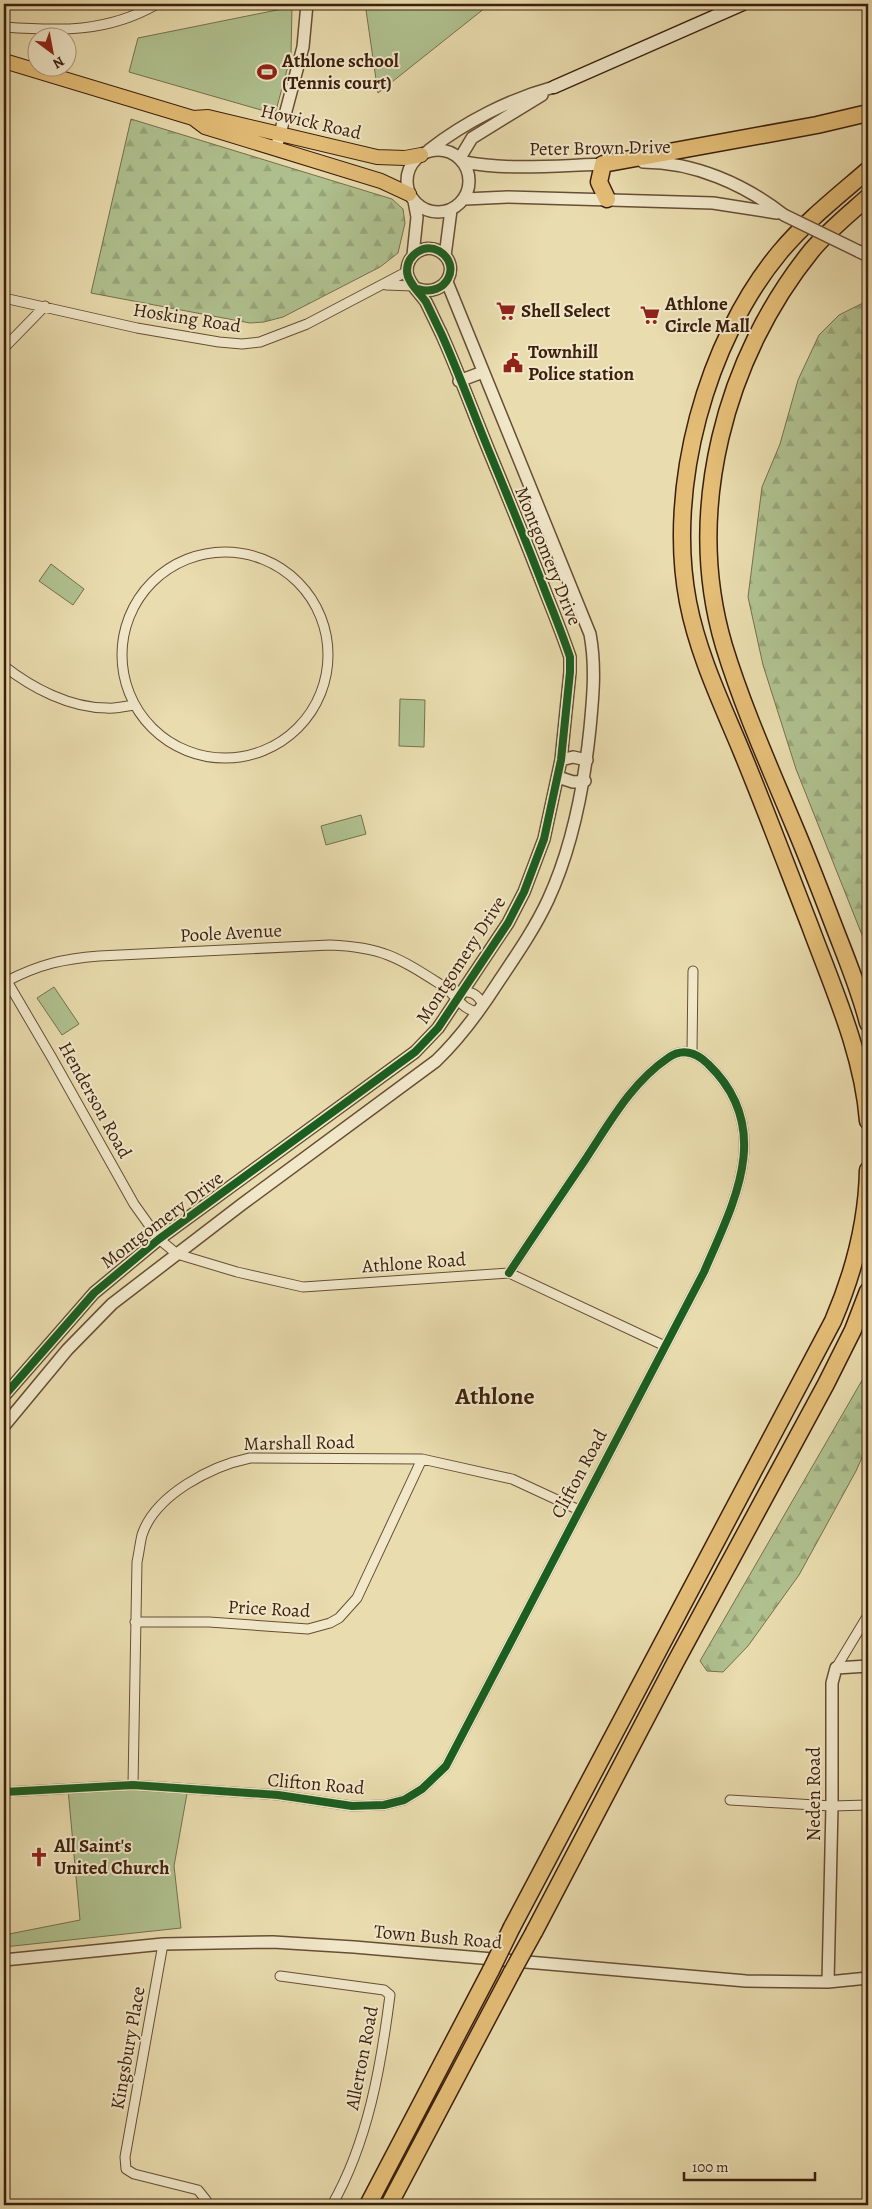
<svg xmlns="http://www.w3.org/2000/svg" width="872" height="2209" viewBox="0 0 872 2209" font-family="Alegreya,serif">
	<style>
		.green { fill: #b0c290; stroke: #76704e }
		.forest { fill: url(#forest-firs); stroke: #76704e }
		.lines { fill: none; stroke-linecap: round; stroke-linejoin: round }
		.minor-casing { stroke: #674e35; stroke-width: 11 }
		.tertiary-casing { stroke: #674e35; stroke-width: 14 }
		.secondary-casing { stroke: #3c1f0d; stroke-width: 15 }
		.primary-casing { stroke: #3c1f0d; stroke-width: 16 }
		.motorway-casing { stroke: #3c1f0d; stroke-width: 19 }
		.minor { stroke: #f1e8ca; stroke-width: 9 }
		.tertiary { stroke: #f1e8ca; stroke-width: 11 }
		.secondary { stroke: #f1e8ca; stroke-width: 12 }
		.primary { stroke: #e4be77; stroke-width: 14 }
		.motorway { stroke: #e4be77; stroke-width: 16 }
		.tertiary-bridge-casing { stroke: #674e35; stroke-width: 14; stroke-linecap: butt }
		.motorway-bridge-casing { stroke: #3c1f0d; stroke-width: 19; stroke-linecap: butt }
		.tertiary-bridge { stroke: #f1e8ca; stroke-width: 11 }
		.motorway-bridge { stroke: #e4be77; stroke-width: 16 }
		.cycleway-casing { stroke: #f1e8ca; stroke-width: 11 }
		.cycleway { stroke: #1b5e20; stroke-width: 8 }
		.labels { text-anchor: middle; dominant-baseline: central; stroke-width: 4; stroke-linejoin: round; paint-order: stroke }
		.poi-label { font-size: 19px; font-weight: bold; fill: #3c1f0d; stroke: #f1e8ca; text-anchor: start }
		.street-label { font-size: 19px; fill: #3c1f0d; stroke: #f1e8ca }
		.district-label { font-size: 24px; font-weight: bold; fill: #3c1f0d; stroke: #f1e8ca }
	</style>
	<defs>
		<pattern id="forest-firs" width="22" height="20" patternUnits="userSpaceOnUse" patternTransform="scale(1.25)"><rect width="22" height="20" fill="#b0c290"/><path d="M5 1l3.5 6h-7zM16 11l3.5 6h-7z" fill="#98a67b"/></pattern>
	</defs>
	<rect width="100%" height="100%" fill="#e9dcae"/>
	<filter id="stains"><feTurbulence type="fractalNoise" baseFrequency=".004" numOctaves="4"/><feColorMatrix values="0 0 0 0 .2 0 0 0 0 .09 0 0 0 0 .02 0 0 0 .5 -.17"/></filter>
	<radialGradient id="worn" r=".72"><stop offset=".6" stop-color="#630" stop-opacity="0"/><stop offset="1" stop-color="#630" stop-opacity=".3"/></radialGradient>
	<path class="green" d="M 374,4 L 490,4 L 378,93 L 366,10 Z
		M 292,7 L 291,55 L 275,114 L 129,72 L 138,38 Z
		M 51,564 L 84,589 L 73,605 L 39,581 Z
		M 400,699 L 425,700 L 424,747 L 399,746 Z
		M 361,815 L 366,834 L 326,845 L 321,826 Z
		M 54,987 L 79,1024 L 62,1035 L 37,998 Z
		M 188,1788 L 174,1866 L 181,1928 L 4,1947 L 4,1935 L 80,1920 L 68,1789 Z"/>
	<path class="forest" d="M 131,119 L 392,199 L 403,209 L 405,223 L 398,253 L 380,267 L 283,317 L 264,322 L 250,323 L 91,293 Z
		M 863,303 L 868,303 L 868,950 L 796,769 L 763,665 L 748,597 L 762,487 L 780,444 L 798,380 L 819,335 L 839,315 Z
		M 868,1370 L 868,1444 L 856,1471 L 799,1575 L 748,1646 L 723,1672 L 707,1671 L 700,1661 Z"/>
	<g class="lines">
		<defs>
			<path id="minor" d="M 4,27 C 59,31 107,33 157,4
				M 386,285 L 413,286
				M 4,298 L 137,328 L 219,342 L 242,344 L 260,342 L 307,324 L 406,272
				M 4,348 L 45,306
				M122 655a103 103 0 1 1 206 0a103 103 0 1 1-206 0Z
				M 4,666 C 32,688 70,708 107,708 C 116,709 126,706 134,705
				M 4,976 L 52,1058 L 134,1204 L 159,1239 L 177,1254 L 237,1272 L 303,1287 L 509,1273 L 665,1346
				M 7,981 C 40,964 63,959 99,956 L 330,945 C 383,947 399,958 443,986 C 455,994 464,1013 479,1011
				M 459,991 C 472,992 477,993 483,1005
				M 692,1052 L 693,971
				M 135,1622 L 209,1622 L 308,1629 L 330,1623 L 339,1618 L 357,1598 L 422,1459
				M 836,1668 L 868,1615
				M 133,1785 L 137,1562 C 139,1553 140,1543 142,1535 C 155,1495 211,1466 250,1458 L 422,1459 L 512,1479 L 579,1510
				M 4,1792 L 133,1785 L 278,1795 L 352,1806 L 384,1805 L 404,1800 L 422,1789 L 446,1766 L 704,1272 C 734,1202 775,1128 708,1064 C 696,1052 682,1048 668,1058 C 631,1083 609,1124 585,1160 C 560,1197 534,1235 509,1273
				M 730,1800 L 832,1806 L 868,1805
				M 163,1944 L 125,2157 L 126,2169 L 134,2174 L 198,2190 L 206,2200 L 206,2205
				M 280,1976 L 384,1990 L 390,1995 C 381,2066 368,2142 332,2205"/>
			<path id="tertiary" d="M 278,141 L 303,47 L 307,4
				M407 181a31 31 0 1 1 62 0a31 31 0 1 1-62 0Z
				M 429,150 C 465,122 510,99 554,87
				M 460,158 L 472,138 L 542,95
				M 464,162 C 512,171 561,165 610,164
				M 643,162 C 694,162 744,184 784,215
				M 465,199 L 508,197 L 713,203 L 777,213
				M 858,251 L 868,256
				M 413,255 L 417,217 L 414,201
				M 445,256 L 451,210
				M 459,381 L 483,372
				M 561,760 L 573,757 L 587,760
				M 558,777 L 573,782 L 585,781
				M 4,1396 L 94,1293 L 159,1239 L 415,1052 L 438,1028 L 508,923 L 524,892 L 544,839 L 561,760 L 570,672 L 570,657 C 563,636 555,616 547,596 C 529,549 510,502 491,456 C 474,415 459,373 441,333 C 436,323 431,312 426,302 C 420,293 407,282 407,271 C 407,255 424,243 439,251 C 463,265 446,298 418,289
				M 4,1426 L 67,1350 L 112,1304 L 241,1205 L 436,1061 C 460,1038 479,1012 497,984 C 515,957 534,930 548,900 C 573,846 584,787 590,728 C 593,697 596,666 590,634 L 447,282
				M 4,1960 L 163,1944 L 273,1942 L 354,1947 L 746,1981 L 828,1982 L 868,1978
				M 828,1982 L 832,1806 L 832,1683 L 836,1668 L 868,1666"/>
			<path id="secondary" d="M 554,87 L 743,4"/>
			<path id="primary" d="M 4,61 L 193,118 L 205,127 L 381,181 L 409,194
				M 193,118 L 208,117 L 377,157 L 405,158 L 421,155"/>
			<path id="motorway" d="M 868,170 C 838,196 806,221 780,252 C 706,341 666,488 688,602 C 698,654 721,702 741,750 C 765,808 787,867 810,926 C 833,988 863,1054 868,1121
				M 868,197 C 849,214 829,230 812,250 C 725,357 684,511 724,646 C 743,708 770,768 795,828 C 809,861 822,895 835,929 C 847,960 860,991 868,1023
				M 607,199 L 599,182 L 603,164 L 817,125 L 868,113
				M 512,1927 L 833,1321 C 854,1272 867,1223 868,1170
				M 534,1932 L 675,1663 L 826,1384 L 853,1330 L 868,1291
				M 368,2205 L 491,1970
				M 389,2205 L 512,1972"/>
		</defs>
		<use href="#minor" class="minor-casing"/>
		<use href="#tertiary" class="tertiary-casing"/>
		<use href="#secondary" class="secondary-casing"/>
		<use href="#primary" class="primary-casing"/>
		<use href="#motorway" class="motorway-casing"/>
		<use href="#minor" class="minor"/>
		<use href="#tertiary" class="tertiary"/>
		<use href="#secondary" class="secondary"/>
		<use href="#primary" class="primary"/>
		<use href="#motorway" class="motorway"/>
		<defs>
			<path id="tertiary-bridge" d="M 784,215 L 858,251"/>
			<path id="motorway-bridge" d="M 491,1970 L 512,1927
				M 512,1972 L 534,1932"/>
		</defs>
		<use href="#tertiary-bridge" class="tertiary-bridge-casing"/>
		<use href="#motorway-bridge" class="motorway-bridge-casing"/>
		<use href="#tertiary-bridge" class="tertiary-bridge"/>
		<use href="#motorway-bridge" class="motorway-bridge"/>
		<defs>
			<path id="cycleway" d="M 4,1396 L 94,1293 L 159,1239 L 415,1052 L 438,1028 L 508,923 L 524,892 L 544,839 L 561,760 L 570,672 L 570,657 C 563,636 555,616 547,596 C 529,549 510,502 491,456 C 474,415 459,373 441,333 C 436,323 431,312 426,302 C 420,293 407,282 407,271 C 407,255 424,243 439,251 C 463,265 446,298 418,289
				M 4,1792 L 133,1785 L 278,1795 L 352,1806 L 384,1805 L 404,1800 L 422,1789 L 446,1766 L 704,1272 C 734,1202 775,1128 708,1064 C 696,1052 682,1048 668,1058 C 631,1083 609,1124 585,1160 C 560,1197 534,1235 509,1273"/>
		</defs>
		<use href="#cycleway" class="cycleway-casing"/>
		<use href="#cycleway" class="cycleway"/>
	</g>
	<defs>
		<symbol id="stadium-bare" viewBox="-9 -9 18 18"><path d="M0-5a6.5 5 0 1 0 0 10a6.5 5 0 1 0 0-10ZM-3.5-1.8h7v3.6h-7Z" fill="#8f2418" stroke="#f1e8ca" stroke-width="2.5" paint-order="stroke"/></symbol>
		<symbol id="supermarket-bare" viewBox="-9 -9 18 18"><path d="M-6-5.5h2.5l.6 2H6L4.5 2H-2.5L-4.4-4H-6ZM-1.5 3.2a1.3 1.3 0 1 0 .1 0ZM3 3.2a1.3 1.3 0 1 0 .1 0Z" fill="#8f2418" stroke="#f1e8ca" stroke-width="2.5" paint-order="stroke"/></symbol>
		<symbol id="civic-bare" viewBox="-9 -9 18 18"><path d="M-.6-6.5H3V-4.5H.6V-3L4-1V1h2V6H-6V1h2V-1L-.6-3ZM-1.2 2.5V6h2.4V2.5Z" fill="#8f2418" stroke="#f1e8ca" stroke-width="2.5" paint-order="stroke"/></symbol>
		<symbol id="church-bare" viewBox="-9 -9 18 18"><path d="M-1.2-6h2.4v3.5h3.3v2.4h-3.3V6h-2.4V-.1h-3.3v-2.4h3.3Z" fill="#8f2418" stroke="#f1e8ca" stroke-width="2.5" paint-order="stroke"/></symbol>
	</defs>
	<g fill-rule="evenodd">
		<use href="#stadium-bare" x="253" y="58" width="28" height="28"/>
		<use href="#supermarket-bare" x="492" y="297" width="28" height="28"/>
		<use href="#supermarket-bare" x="636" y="301" width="28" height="28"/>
		<use href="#civic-bare" x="499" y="349" width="28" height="28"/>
		<use href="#church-bare" x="25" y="1843" width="28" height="28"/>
	</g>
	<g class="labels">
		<g class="poi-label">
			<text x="282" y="61">Athlone school<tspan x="282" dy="22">(Tennis court)</tspan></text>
			<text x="665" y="304">Athlone<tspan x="665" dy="22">Circle Mall</tspan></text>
			<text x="521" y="311">Shell Select</text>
			<text x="528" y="352">Townhill<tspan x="528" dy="22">Police station</tspan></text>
			<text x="54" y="1846">All Saint's<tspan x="54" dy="22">United Church</tspan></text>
		</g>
		<g class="street-label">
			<text transform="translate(311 122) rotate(13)">Howick Road</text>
			<text transform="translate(600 148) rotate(-1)">Peter Brown Drive</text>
			<text transform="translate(187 318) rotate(9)">Hosking Road</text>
			<text transform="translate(548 556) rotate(68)">Montgomery Drive</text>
			<text transform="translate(231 933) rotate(-3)">Poole Avenue</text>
			<text transform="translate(461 960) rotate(-57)">Montgomery Drive</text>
			<text transform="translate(95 1100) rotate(61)">Henderson Road</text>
			<text transform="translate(162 1220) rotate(-37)">Montgomery Drive</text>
			<text transform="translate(414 1263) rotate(-4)">Athlone Road</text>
			<text transform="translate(299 1443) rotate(-1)">Marshall Road</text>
			<text transform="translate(579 1474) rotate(-62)">Clifton Road</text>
			<text transform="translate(269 1609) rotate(3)">Price Road</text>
			<text transform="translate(316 1784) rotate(5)">Clifton Road</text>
			<text transform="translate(814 1794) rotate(-90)">Neden Road</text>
			<text transform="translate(438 1937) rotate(5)">Town Bush Road</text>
			<text transform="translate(128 2048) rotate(-80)">Kingsbury Place</text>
			<text transform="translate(362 2058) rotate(-79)">Allerton Road</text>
		</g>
		<g class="district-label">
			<text x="495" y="1396">Athlone</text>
		</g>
	</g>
	<rect width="872" height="2209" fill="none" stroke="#e9dcae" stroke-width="20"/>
	<rect x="5" y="5" width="862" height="2199" fill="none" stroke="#3c1f0d" stroke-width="2.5"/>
	<rect x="10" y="10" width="852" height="2189" fill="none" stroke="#3c1f0d"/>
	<g transform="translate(52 52) rotate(148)"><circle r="24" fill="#f1e8ca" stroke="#a9987e"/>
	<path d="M0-4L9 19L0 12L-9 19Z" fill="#8f2418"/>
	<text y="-8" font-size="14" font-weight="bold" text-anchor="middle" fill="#3c1f0d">N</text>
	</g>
	<path d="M684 2172v8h131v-8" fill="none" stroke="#3c1f0d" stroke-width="2.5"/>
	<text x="692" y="2172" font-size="15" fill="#3c1f0d" stroke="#f1e8ca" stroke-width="4" paint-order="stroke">100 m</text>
	<rect width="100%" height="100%" filter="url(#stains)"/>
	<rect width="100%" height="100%" fill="url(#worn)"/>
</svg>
